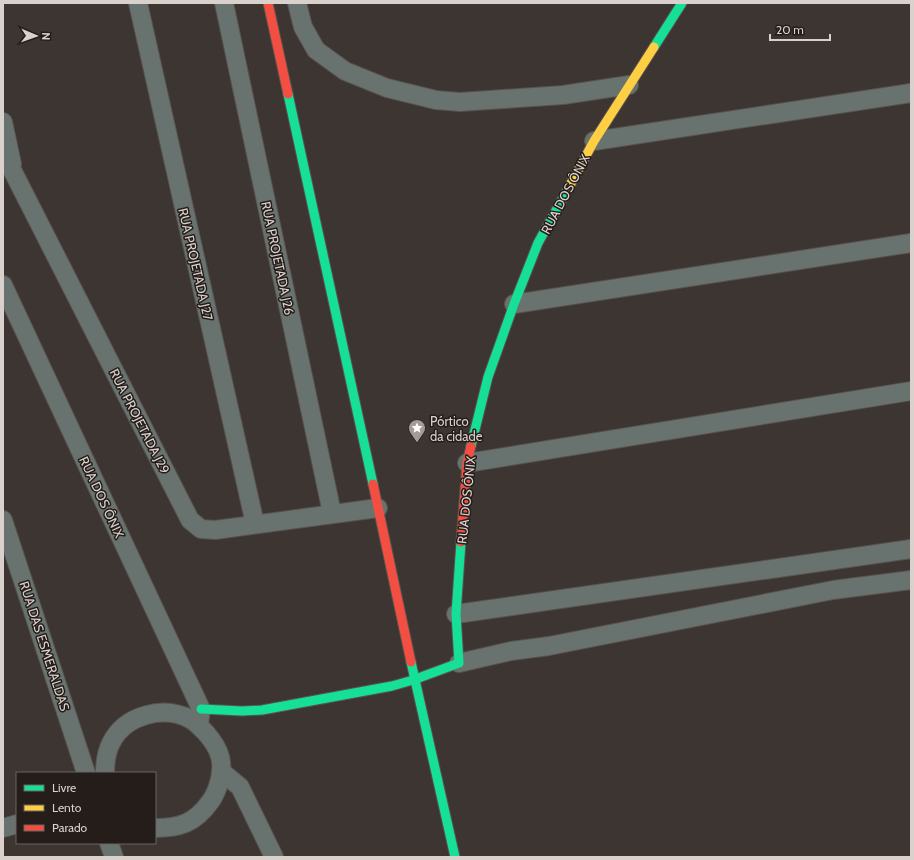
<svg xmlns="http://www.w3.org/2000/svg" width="914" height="860" viewBox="0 0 914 860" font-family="Cabin,sans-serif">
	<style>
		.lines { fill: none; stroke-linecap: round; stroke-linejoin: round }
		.street-casing { stroke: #59524e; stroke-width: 20 }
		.fast-casing { stroke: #59524e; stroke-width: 11 }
		.slow-casing { stroke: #59524e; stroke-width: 11 }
		.jam-casing { stroke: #59524e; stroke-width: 11 }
		.street { stroke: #687370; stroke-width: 18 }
		.fast { stroke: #16e098; stroke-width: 9 }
		.slow { stroke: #ffcf43; stroke-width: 9 }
		.jam { stroke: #f24e42; stroke-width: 9 }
		.labels { text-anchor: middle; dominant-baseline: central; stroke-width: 3; stroke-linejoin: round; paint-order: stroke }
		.street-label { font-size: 13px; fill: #dbd1cc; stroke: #241d19 }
		.poi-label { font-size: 13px; fill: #dbd1cc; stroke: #241d19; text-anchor: start }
	</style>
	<rect width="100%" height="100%" fill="#3d3531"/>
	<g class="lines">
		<defs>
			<path id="street" d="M 138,3 L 255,524
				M 224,3 L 332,513
				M 297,3 L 303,27 L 316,50 L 345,71 L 387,88 L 436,100 L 460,102 L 563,95 L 629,85
				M 3,122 L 12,164
				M 594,141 L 911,93
				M 3,152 L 190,520 L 201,529 L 215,530 L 378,508
				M 3,285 L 201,709 L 199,725
				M 514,304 L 911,243
				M 467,463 L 911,391
				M 3,520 L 86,773
				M 456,614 L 911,549
				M 459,663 L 511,651 L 549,646 L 833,590 L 911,580
				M 222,772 L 240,787 L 274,857
				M 105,773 C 105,763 106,753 111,743 C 125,715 163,705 190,719 C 196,722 201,728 206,733 C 221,750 225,764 218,786 C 216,792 214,797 210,802 C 195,823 180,828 155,828
				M 3,828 L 17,824
				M 109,843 L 114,857"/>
			<path id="fast" d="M 654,47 L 682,3
				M 288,94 L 373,484
				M 471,446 L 488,377 L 514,304 L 538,243 L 569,187
				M 411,662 L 455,857
				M 201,709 L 242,711 L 262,710 L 392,686 L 413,680 L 459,663 L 456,614 L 461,542"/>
			<path id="slow" d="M 569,187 L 594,141 L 654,47"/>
			<path id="jam" d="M 268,3 L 288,94
				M 373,484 L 411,662
				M 461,542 L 467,463 L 471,446"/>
		</defs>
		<use href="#street" class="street-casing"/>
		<use href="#fast" class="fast-casing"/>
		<use href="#slow" class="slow-casing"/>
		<use href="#jam" class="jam-casing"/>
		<use href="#street" class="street"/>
		<use href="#fast" class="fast"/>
		<use href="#slow" class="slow"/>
		<use href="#jam" class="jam"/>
	</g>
	<defs>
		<symbol id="sight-pin" viewBox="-11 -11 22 30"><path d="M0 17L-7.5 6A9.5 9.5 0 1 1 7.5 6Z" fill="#a49a96" stroke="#241d19"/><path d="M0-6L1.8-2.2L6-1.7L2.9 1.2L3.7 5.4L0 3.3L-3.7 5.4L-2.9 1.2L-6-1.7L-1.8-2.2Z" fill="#fff"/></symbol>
	</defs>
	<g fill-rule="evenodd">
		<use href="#sight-pin" x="407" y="418" width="20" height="27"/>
	</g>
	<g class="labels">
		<g class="street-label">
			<text transform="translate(565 194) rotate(-62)">RUA DOS ÔNIX</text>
			<text transform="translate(278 258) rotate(78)">RUA PROJETADA J26</text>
			<text transform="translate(196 264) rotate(77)">RUA PROJETADA J27</text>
			<text transform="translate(140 421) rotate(63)">RUA PROJETADA J29</text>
			<text transform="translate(102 497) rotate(65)">RUA DOS ÔNIX</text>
			<text transform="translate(466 500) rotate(-84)">RUA DOS ÔNIX</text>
			<text transform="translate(45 646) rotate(72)">RUA DAS ESMERALDAS</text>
		</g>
		<g class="poi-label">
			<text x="430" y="421">Pórtico<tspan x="430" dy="15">da cidade</tspan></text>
		</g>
	</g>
	<rect width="914" height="860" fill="none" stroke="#dbd1cc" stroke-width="8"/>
	<rect x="16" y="772" width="140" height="72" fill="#241d19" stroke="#6d6561"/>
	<rect x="24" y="785" width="20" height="6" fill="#16e098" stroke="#6d6561"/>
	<text x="52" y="792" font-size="12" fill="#dbd1cc">Livre</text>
	<rect x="24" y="805" width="20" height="6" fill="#ffcf43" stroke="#6d6561"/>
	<text x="52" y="812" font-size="12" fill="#dbd1cc">Lento</text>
	<rect x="24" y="825" width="20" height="6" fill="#f24e42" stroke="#6d6561"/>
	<text x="52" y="832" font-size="12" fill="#dbd1cc">Parado</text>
	<g transform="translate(36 36) rotate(92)" stroke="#241d19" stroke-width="3" paint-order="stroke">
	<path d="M0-3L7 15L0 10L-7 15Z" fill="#dbd1cc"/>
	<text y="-6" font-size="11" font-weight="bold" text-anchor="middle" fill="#dbd1cc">N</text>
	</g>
	<path d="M770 34v6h60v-6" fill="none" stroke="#dbd1cc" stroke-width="2"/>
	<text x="776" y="34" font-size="12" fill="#dbd1cc" stroke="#241d19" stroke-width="3" paint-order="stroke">20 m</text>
</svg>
